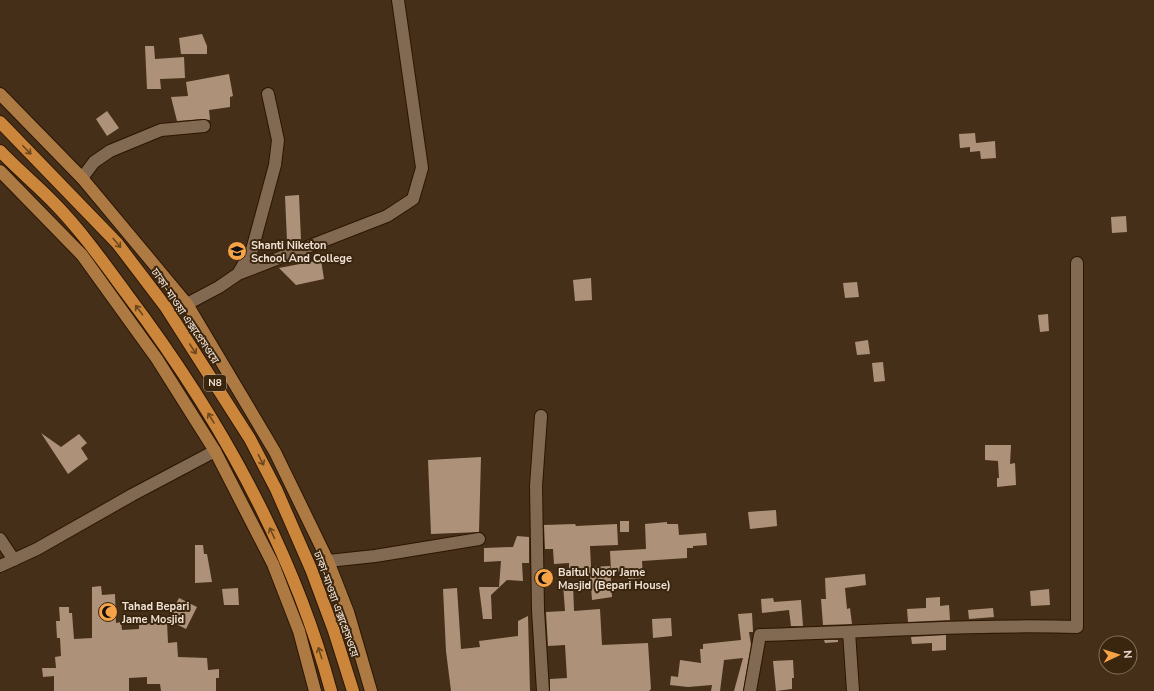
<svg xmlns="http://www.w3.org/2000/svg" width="1154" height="691" viewBox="0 0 1154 691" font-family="'Nunito Sans','Noto Sans Bengali',sans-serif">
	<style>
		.building { fill: #ad9279 }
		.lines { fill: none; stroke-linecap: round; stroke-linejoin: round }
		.minor-casing { stroke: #2b1602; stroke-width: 14 }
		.major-casing { stroke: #2b1602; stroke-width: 14 }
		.highway-casing { stroke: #2b1602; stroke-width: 14 }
		.minor { stroke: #826951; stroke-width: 12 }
		.major { stroke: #ae7a44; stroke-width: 12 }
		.highway { stroke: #cc863b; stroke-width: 12 }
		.oneway { stroke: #6d471e }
		.labels { text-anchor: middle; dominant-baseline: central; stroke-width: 4; stroke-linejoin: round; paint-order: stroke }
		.shield { fill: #3a250e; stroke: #b9a999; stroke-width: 1 }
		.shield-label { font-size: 10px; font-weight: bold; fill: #f0e1d4 }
		.poi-label { font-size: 11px; font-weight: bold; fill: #f0e1d4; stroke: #3a250e; text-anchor: start }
		.street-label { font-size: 11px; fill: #f0e1d4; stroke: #3a250e }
	</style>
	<rect width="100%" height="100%" fill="#452f19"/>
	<path class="building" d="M 202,34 L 207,46 L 207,54 L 181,54 L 179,38 Z
		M 145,46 L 154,46 L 155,59 L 184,57 L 185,78 L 160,79 L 161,89 L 147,89 Z
		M 229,74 L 233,96 L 230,97 L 230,107 L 209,110 L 210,120 L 203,119 L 177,121 L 171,97 L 188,96 L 186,82 Z
		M 107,111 L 119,128 L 107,136 L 96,119 Z
		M 975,133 L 976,143 L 995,141 L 996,158 L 981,159 L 980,151 L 970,152 L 970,147 L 960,148 L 959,134 Z
		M 299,195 L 301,240 L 287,241 L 285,196 Z
		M 1126,216 L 1127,232 L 1112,233 L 1111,217 Z
		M 321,260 L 324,279 L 296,285 L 279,268 Z
		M 591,278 L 592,300 L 575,301 L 573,280 Z
		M 857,282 L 859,297 L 845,298 L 843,283 Z
		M 1048,314 L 1049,331 L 1040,332 L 1038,315 Z
		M 868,340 L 870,354 L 857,355 L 855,342 Z
		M 883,362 L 885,381 L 874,382 L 872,363 Z
		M 41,433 L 61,447 L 79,434 L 87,443 L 81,448 L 88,459 L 68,474 Z
		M 985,445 L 1011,445 L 1010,464 L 1015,463 L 1016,485 L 997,487 L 997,478 L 999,478 L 998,461 L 985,460 Z
		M 481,457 L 479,532 L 431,534 L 428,460 Z
		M 776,510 L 777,526 L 750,529 L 748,512 Z
		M 620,521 L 629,521 L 629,532 L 620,532 Z
		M 667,522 L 667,524 L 678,524 L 679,535 L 706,533 L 707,545 L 693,546 L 693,548 L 687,548 L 687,558 L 642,561 L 643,578 L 628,579 L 627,571 L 611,572 L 610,551 L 646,549 L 645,524 Z
		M 575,524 L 576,526 L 617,524 L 618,545 L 590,546 L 591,567 L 610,566 L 612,597 L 592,600 L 590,574 L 569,575 L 569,563 L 554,564 L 553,549 L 545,549 L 544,525 Z
		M 517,536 L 529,537 L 529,563 L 522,563 L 523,581 L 507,580 L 491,595 L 492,619 L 483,619 L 479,587 L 499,587 L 501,561 L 484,562 L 484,548 L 513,547 Z
		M 195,545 L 203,545 L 204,554 L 207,554 L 212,582 L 195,583 Z
		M 865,574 L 866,585 L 845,588 L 847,609 L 850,608 L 852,624 L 823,625 L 821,599 L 826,599 L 825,578 Z
		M 563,584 L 573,584 L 574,611 L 600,609 L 602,645 L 648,643 L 651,689 L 649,691 L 550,691 L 550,679 L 567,678 L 565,645 L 548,646 L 546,612 L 565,611 Z
		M 101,586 L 102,595 L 115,594 L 116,623 L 121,622 L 122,630 L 139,629 L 139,624 L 167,622 L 168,643 L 177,642 L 178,657 L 207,658 L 208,670 L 219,669 L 219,678 L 216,678 L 216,691 L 161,691 L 160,684 L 147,684 L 147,677 L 129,678 L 129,691 L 54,691 L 54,676 L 43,677 L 42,668 L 56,668 L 55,657 L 61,656 L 60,638 L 57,638 L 56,621 L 60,621 L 59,607 L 69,607 L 69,613 L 72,613 L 74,639 L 92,638 L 92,587 Z
		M 238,588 L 239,605 L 224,605 L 222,589 Z
		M 457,588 L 461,649 L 480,647 L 479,641 L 518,636 L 518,621 L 528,616 L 530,691 L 451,691 L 446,651 L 443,589 Z
		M 1049,589 L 1050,605 L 1031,606 L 1030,591 Z
		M 940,597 L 940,606 L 949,605 L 950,620 L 908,622 L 907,609 L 926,608 L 926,598 Z
		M 179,598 L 197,607 L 186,629 L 168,620 Z
		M 773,598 L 774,602 L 801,600 L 803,626 L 791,626 L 789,610 L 762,613 L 761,599 Z
		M 993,608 L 994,617 L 969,619 L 968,610 Z
		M 752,613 L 753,632 L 749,632 L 751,645 L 743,691 L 734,691 L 743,658 L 724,660 L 720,691 L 711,691 L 712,685 L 688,687 L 670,685 L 671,676 L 678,677 L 680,660 L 701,663 L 700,649 L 703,649 L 703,644 L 741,640 L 738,614 Z
		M 671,618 L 672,636 L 653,638 L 652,619 Z
		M 946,635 L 946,650 L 932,651 L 932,643 L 912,644 L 911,637 Z
		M 824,640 L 838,640 L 838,642 L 825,643 Z
		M 793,660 L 794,678 L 792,678 L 792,689 L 776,691 L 773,661 Z"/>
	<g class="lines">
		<defs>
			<path id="minor" d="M 82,178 L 94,162 L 110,151 L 161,130 L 204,126
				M 238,274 L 387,216 L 413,199 L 422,168 L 398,0
				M 187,304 L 219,287 L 238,274 L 252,250 L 275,165 L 278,140 L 268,94
				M 541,416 L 536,486 L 538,610 L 543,691
				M 0,539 L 14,560
				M 328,561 L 375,556 L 479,539
				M 0,566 L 37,549 L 132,495 L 215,451
				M 849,632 L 853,691
				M 750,691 L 760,635 C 866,632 971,624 1077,627 L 1077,263"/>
			<path id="major" d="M 0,94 L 82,178 L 187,304 L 275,452 L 328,561 L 348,612 L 371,691
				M 0,171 L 82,255 L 157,359 L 215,451 L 273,564 L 299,631 L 315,691"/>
			<path id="highway" d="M 0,122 L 117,243 L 165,306 L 250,439 L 276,489 L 311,569 L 334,631 L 353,691
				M 0,151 C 18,170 38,186 56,205 C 82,232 104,263 126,293 C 216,412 292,546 331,691"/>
		</defs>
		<use href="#minor" class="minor-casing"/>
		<use href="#major" class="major-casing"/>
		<use href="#highway" class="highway-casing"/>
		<use href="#minor" class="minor"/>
		<use href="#major" class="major"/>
		<use href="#highway" class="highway"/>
	</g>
	<defs><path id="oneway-shaft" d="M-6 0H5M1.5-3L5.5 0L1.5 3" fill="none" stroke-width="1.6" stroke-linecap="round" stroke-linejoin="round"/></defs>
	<g class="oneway">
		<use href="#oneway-shaft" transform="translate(27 150) rotate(46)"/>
		<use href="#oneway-shaft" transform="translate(117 243) rotate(50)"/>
		<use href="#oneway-shaft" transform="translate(139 310) rotate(-127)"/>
		<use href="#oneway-shaft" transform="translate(193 349) rotate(57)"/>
		<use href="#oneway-shaft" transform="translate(211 418) rotate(-121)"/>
		<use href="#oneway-shaft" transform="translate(261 460) rotate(63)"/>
		<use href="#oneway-shaft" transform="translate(272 533) rotate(-115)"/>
		<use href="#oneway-shaft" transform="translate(320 653) rotate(-108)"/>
	</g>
	<defs>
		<symbol id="university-disc" viewBox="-11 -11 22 22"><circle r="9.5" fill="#f6a247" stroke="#3a250e"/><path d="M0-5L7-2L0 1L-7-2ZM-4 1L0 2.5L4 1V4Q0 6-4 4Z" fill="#111"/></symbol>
		<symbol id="mosque-disc" viewBox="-11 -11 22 22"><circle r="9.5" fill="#f6a247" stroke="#3a250e"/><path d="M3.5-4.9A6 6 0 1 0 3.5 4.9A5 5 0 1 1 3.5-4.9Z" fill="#111"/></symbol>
	</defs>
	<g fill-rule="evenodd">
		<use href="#university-disc" x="226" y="240" width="22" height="22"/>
		<use href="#mosque-disc" x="533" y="567" width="22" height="22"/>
		<use href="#mosque-disc" x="97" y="601" width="22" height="22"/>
	</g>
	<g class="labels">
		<rect class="shield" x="204" y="375" width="22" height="16" rx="3"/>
		<g class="shield-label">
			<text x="215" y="383">N8</text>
		</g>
		<g class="poi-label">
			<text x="251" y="245">Shanti Niketon<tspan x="251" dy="13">School And College</tspan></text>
			<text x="558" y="572">Baitul Noor Jame<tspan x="558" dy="13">Masjid (Bepari House)</tspan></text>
			<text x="122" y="606">Tahad Bepari<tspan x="122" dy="13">Jame Mosjid</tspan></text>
		</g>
		<g class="street-label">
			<text transform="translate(185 316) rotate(56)">ঢাকা-মাওয়া এক্সপ্রেসওয়ে</text>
			<text transform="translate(336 604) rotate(70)">ঢাকা-মাওয়া এক্সপ্রেসওয়ে</text>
		</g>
	</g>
	<g transform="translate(1118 655) rotate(86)"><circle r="19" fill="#3a250e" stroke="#83705d"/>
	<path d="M0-3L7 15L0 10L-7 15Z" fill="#f6a247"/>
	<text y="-6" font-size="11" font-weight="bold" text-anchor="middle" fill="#f0e1d4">N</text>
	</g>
</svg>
